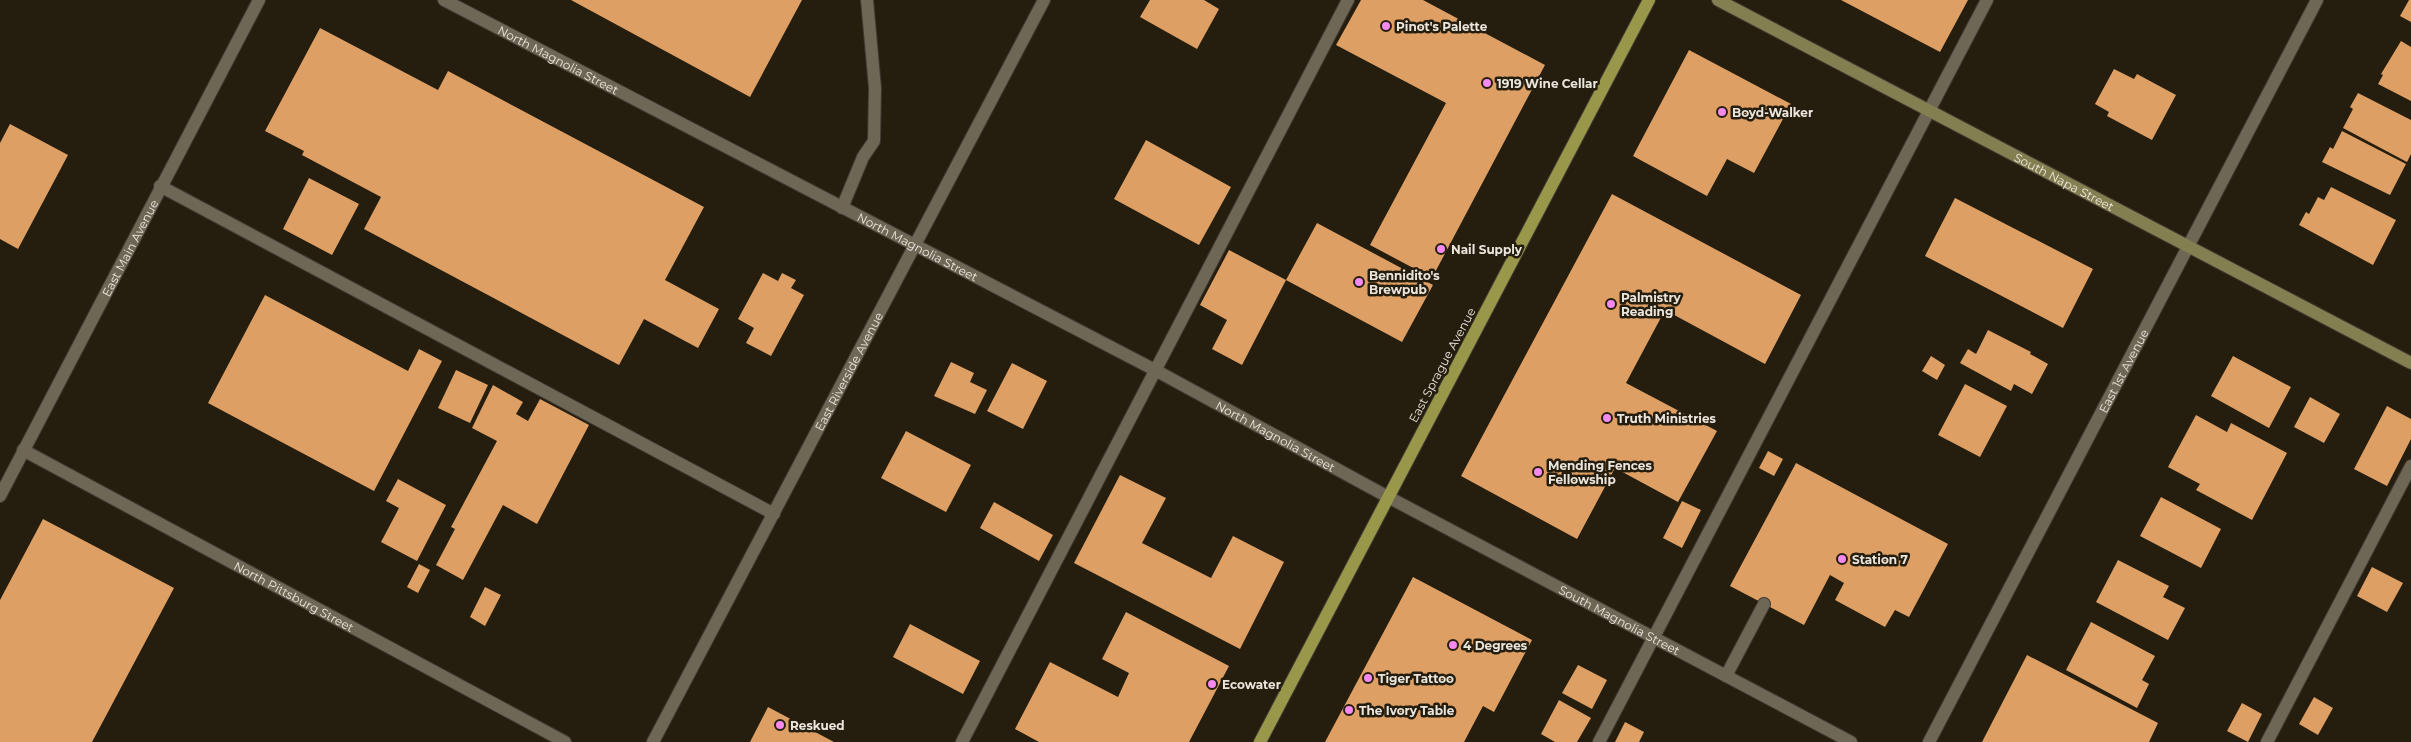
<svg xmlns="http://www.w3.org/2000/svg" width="2411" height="742" viewBox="0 0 2411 742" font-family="Montserrat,sans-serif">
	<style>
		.building { fill: #de9f64 }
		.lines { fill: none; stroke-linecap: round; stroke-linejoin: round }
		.lane-casing { stroke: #3f3931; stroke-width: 14 }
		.street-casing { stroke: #3f3931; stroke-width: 14 }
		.secondary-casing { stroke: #3f3931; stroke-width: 14 }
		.primary-casing { stroke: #3f3931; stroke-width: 14 }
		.lane { stroke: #6f6756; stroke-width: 12 }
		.street { stroke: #6f6756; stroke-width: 12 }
		.secondary { stroke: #847f50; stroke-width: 12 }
		.primary { stroke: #99974a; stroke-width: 12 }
		.poi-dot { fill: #f689ee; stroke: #251e0f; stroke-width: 2 }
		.labels { text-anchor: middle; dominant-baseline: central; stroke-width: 5; stroke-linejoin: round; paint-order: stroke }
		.poi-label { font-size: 12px; font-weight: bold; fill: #ebe6dd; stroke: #251e0f; text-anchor: start }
		.street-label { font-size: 12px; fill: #ebe6dd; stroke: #251e0f }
	</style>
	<rect width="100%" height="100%" fill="#251e0f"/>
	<path class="building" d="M 571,0 L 802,0 L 750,97 Z
		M 1150,0 L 1204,0 L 1219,9 L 1197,49 L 1140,17 Z
		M 1361,0 L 1423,0 L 1545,65 L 1432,278 L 1370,245 L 1446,103 L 1336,45 Z
		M 1841,0 L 1968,0 L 1940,52 Z
		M 2409,0 L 2411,0 L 2411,22 L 2400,16 Z
		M 320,28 L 438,90 L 448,71 L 704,207 L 665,280 L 719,309 L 698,348 L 644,319 L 619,365 L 364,229 L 381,197 L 302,155 L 304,151 L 265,131 Z
		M 2401,41 L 2411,47 L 2411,101 L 2378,84 L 2383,75 L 2381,74 Z
		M 1689,50 L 1791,104 L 1754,173 L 1727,159 L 1707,196 L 1633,156 Z
		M 2114,69 L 2134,79 L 2137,74 L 2176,95 L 2152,140 L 2107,116 L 2109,112 L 2095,104 Z
		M 2358,93 L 2411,120 L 2411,154 L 2407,162 L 2343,128 L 2353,109 L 2350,107 Z
		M 10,124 L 68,155 L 18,249 L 0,239 L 0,143 Z
		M 2342,131 L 2406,164 L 2390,195 L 2322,162 L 2330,147 L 2333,149 Z
		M 1146,140 L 1231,187 L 1199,245 L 1114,199 Z
		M 309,178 L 359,204 L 332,255 L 283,229 Z
		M 2331,187 L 2396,220 L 2373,265 L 2299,225 L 2306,212 L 2309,214 L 2318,197 L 2324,200 Z
		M 1612,194 L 1801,295 L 1765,364 L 1665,310 L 1626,383 L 1717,431 L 1678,502 L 1615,468 L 1577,539 L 1461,476 Z
		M 1955,198 L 2093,269 L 2063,328 L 1925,256 Z
		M 1317,223 L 1433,285 L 1402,342 L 1286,280 Z
		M 1229,250 L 1286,280 L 1242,365 L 1212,349 L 1227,320 L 1200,305 Z
		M 763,273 L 778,281 L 782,273 L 796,280 L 791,288 L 804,295 L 771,356 L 746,343 L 754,328 L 738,319 Z
		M 265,295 L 408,371 L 419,349 L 442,361 L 374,491 L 208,403 Z
		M 1988,330 L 2031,352 L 2030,354 L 2048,364 L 2032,394 L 2014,384 L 2011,391 L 1960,363 L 1968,349 L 1976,354 Z
		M 1931,356 L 1945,365 L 1937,380 L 1922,371 Z
		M 2233,356 L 2291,387 L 2269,428 L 2211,396 Z
		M 951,362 L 974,373 L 970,382 L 987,390 L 975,414 L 934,396 Z
		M 1012,363 L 1047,381 L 1023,429 L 987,411 Z
		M 456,370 L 488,385 L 470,423 L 438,408 Z
		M 1965,384 L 2007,406 L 1980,457 L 1938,435 Z
		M 493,385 L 523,402 L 516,414 L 528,421 L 540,399 L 589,425 L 537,524 L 503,505 L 463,580 L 436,565 L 455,529 L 451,527 L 497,441 L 472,428 Z
		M 2310,397 L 2340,414 L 2324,443 L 2294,427 Z
		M 2387,406 L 2411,419 L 2411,439 L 2387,486 L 2354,469 Z
		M 2196,415 L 2227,432 L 2231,423 L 2287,453 L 2252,520 L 2196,490 L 2200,484 L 2168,467 Z
		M 906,431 L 971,465 L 946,512 L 881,478 Z
		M 1768,451 L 1783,459 L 1774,476 L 1759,468 Z
		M 1796,463 L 1948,544 L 1909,617 L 1895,610 L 1885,627 L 1835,600 L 1844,583 L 1830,575 L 1804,625 L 1730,586 Z
		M 1120,475 L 1166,498 L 1142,543 L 1211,578 L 1233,536 L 1284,562 L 1240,649 L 1074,563 Z
		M 398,479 L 446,505 L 417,561 L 381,542 L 399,508 L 386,501 Z
		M 2161,497 L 2221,529 L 2201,568 L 2140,536 Z
		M 1682,501 L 1701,510 L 1682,548 L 1663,538 Z
		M 994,502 L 1053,535 L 1039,561 L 980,528 Z
		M 43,519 L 174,588 L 92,742 L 0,742 L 0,600 Z
		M 2118,560 L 2169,586 L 2163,597 L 2185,608 L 2168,640 L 2096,602 Z
		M 419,564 L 430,570 L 418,593 L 407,587 Z
		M 2372,567 L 2403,583 L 2387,612 L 2357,596 Z
		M 1413,577 L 1532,640 L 1494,712 L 1483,706 L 1464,742 L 1325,742 Z
		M 485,587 L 501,595 L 485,626 L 470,617 Z
		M 1126,612 L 1229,666 L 1189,742 L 1039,742 L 1015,729 L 1050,662 L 1118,697 L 1129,673 L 1102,659 Z
		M 2091,622 L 2155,656 L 2142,680 L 2149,684 L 2137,708 L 2066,670 Z
		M 910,624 L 980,661 L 963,694 L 893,657 Z
		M 2027,655 L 2158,723 L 2149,742 L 1982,742 Z
		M 1578,665 L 1607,680 L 1592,709 L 1562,693 Z
		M 2314,697 L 2333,708 L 2318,735 L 2299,724 Z
		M 1559,700 L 1591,718 L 1577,742 L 1555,742 L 1541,734 Z
		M 2242,703 L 2262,714 L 2248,742 L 2227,731 Z
		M 768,707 L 834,742 L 750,742 Z
		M 1625,722 L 1644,732 L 1639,742 L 1615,742 Z"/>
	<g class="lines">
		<defs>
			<path id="lane" d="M 160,186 L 774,514
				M 842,208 L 863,157 L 874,141 L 875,88 L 867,0
				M 1726,676 L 1764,604
				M 962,742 L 1348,0
				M 1599,742 L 1987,0
				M 2267,742 L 2411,466"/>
			<g id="street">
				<path id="s1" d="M 444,0 L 1155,370 L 1388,497 L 1851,742"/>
				<path id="s2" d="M 23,450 L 565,742"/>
				<path id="s3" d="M 0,496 L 259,0"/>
				<path id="s4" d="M 653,742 L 1044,0"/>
				<path id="s5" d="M 1929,742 L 2317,0"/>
			</g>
			<g id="secondary">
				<path id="s6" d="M 1718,0 L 2411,363"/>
			</g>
			<path id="primary" d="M 1260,742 L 1649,0"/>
		</defs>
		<use href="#lane" class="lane-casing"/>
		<use href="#street" class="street-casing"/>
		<use href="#secondary" class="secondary-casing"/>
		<use href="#primary" class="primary-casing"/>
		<use href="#lane" class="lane"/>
		<use href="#street" class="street"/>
		<use href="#secondary" class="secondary"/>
		<use href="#primary" class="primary"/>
	</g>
	<g class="poi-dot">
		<circle cx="1386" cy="26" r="5"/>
		<circle cx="1487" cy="83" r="5"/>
		<circle cx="1722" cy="112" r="5"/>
		<circle cx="1441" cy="249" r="5"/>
		<circle cx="1359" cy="282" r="5"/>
		<circle cx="1611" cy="304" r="5"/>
		<circle cx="1607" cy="418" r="5"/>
		<circle cx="1538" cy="472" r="5"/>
		<circle cx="1842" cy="559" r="5"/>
		<circle cx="1453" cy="645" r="5"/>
		<circle cx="1368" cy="678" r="5"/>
		<circle cx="1212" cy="684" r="5"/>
		<circle cx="1349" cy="710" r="5"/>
		<circle cx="780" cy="725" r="5"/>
	</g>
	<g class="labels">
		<g class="poi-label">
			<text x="1396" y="26">Pinot's Palette</text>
			<text x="1497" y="83">1919 Wine Cellar</text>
			<text x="1732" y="112">Boyd-Walker</text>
			<text x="1451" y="249">Nail Supply</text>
			<text x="1369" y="275">Bennidito's<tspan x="1369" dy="14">Brewpub</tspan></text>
			<text x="1621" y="297">Palmistry<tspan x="1621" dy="14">Reading</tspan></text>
			<text x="1617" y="418">Truth Ministries</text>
			<text x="1548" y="465">Mending Fences<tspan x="1548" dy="14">Fellowship</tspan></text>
			<text x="1852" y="559">Station 7</text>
			<text x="1463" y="645">4 Degrees</text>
			<text x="1378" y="678">Tiger Tattoo</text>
			<text x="1222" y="684">Ecowater</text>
			<text x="1359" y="710">The Ivory Table</text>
			<text x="790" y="725">Reskued</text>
		</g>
		<g class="street-label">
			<text stroke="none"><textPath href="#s1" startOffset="129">North Magnolia Street</textPath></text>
			<text stroke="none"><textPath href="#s6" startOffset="391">South Napa Street</textPath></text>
			<text stroke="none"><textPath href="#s3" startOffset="280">East Main Avenue</textPath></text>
			<text stroke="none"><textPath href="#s1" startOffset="534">North Magnolia Street</textPath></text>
			<text transform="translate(1442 365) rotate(-62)">East Sprague Avenue</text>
			<text stroke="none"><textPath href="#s4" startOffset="419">East Riverside Avenue</textPath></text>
			<text stroke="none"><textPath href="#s5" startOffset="419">East 1st Avenue</textPath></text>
			<text stroke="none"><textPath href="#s1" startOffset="939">North Magnolia Street</textPath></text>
			<text stroke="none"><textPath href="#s2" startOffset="308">North Pittsburg Street</textPath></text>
			<text stroke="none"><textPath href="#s1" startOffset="1329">South Magnolia Street</textPath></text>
		</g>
	</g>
</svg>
